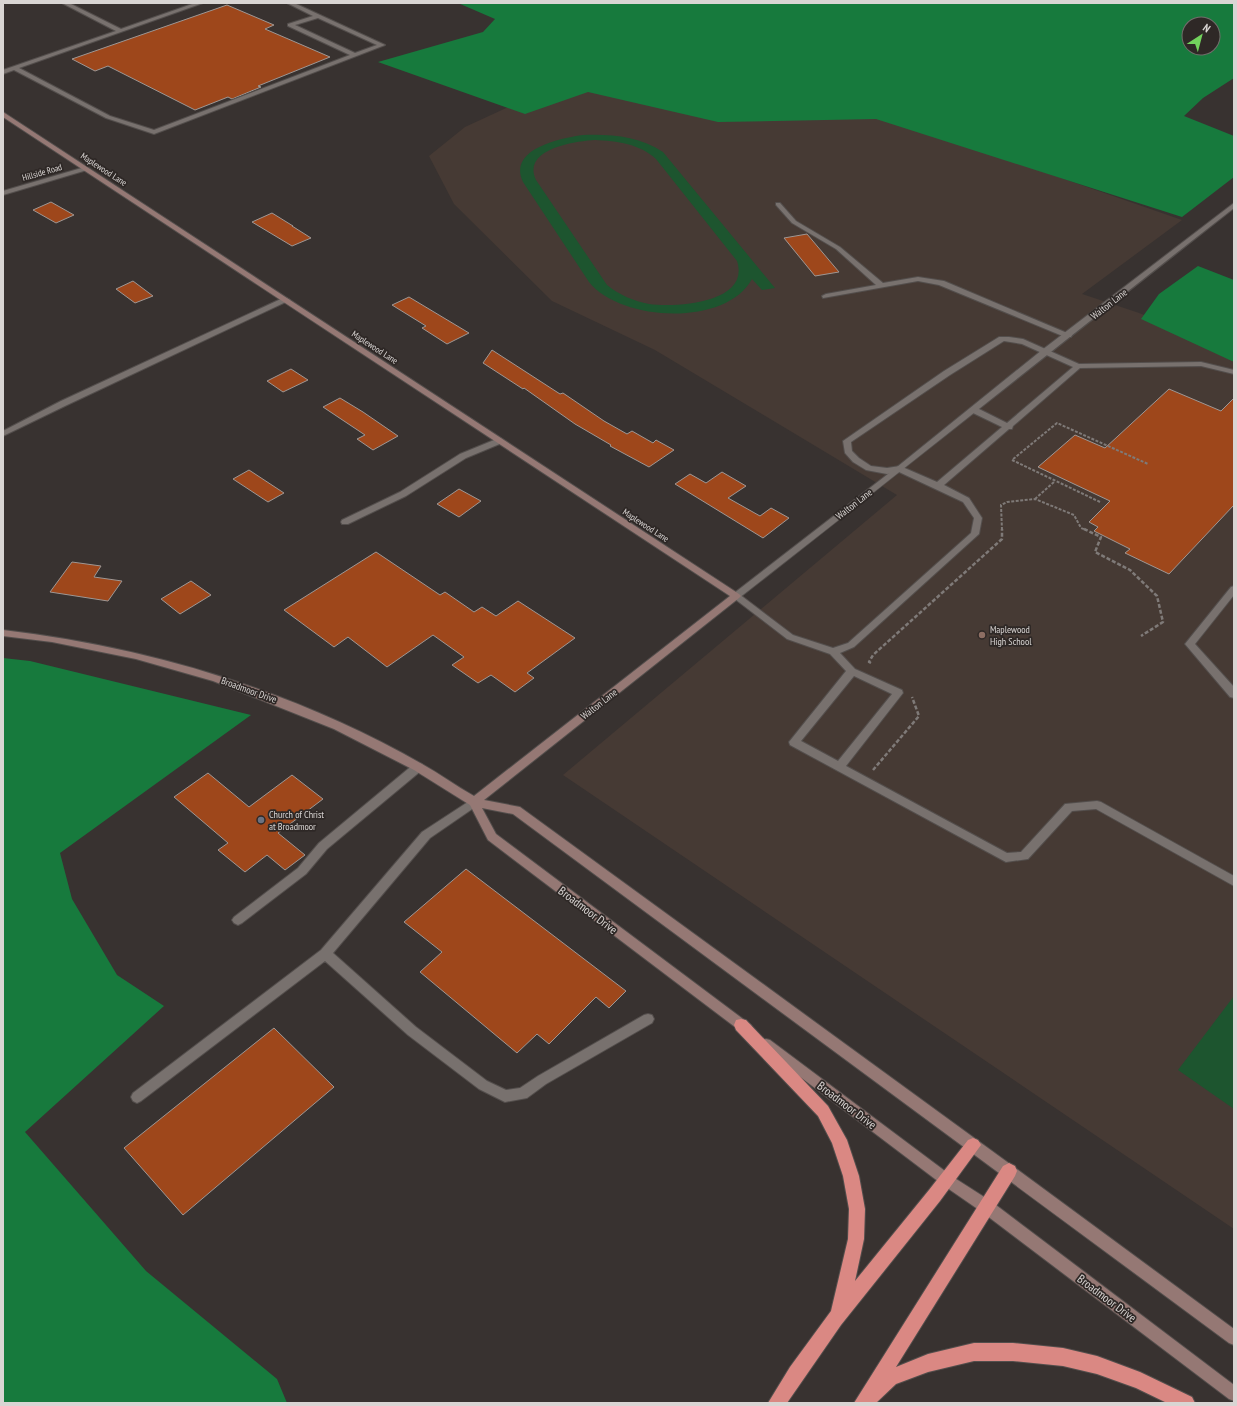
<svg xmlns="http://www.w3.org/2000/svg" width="1237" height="1406" viewBox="0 0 1237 1406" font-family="'PT Sans Narrow',sans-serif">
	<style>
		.built { fill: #463a34 }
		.green { fill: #1d552f; fill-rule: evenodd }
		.forest { fill: #177a3d; fill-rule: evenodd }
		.building { fill: #9e471b; stroke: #9e9794 }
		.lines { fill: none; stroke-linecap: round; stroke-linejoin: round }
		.lane-casing { stroke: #534e4c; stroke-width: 2 }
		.street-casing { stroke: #534e4c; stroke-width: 2 }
		.secondary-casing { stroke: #534e4c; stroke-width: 2 }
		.highway-casing { stroke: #534e4c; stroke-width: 2 }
		.path-far1 { stroke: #7f7a78; stroke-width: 2; stroke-dasharray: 3 1.5; stroke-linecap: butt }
		.path { stroke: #7f7a78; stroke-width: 2.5; stroke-dasharray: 4 2; stroke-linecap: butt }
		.lane { fill: #78716e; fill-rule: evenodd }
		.street { fill: #78716e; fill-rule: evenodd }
		.secondary { fill: #957874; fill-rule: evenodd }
		.highway { fill: #da8883; fill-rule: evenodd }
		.education-dot { fill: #8d6e63; stroke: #2e2826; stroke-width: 1.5 }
		.worship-dot { fill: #6b7280; stroke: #2e2826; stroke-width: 1.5 }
		.labels { text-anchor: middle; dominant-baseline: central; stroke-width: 3.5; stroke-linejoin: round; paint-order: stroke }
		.far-street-label { font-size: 9px; fill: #d9d5d3; stroke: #2e2826 }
		.street-label { font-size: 10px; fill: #d9d5d3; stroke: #2e2826 }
		.poi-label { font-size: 10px; fill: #d9d5d3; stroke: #2e2826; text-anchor: start }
		.near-street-label { font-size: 12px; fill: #d9d5d3; stroke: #2e2826 }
	</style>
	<rect width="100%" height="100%" fill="#383230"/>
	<path class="built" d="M 671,42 L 1182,220 L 1082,294 L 1139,313 L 1234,350 L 1234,1229 L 563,775 L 897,495 L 655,350 L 552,301 L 454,204 L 429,156 L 465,127 L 641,46 Z"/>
	<path class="green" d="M 583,135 C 611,134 639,136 663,152 L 775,288 L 762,290 L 752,279 C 726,327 621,322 589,282 L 523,182 C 507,149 561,138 583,135 ZM 595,140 C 617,141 640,144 656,159 L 737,261 C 751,303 675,308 649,304 C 634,301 619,295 607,285 L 536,180 C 521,149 576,141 595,140 Z
		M 1234,996 L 1234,1109 L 1178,1070 Z"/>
	<path class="forest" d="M 458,3 L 1234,3 L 1234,78 L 1203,98 L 1184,116 L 1234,136 L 1234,177 L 1182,217 L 876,119 L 718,122 L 588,92 L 525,114 L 378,62 L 483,32 L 495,19 ZM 1189,24 L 1213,24 L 1213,48 L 1189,48 Z
		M 1198,266 L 1234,280 L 1234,362 L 1141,319 L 1159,294 Z
		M 3,658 L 30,661 L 251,715 L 60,853 L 72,899 L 117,975 L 164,1006 L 25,1132 L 146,1271 L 277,1379 L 287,1403 L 3,1403 Z"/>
	<path class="building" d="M 227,5 L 274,25 L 265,29 L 330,57 L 258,86 L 261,87 L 232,99 L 228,97 L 195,110 L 108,66 L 95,71 L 72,59 Z
		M 51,202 L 74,215 L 56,223 L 33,210 Z
		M 272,213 L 293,226 L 292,226 L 311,238 L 292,246 L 252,222 Z
		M 807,234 L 839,272 L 815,276 L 784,238 Z
		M 133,281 L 153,296 L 135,303 L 116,289 Z
		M 409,297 L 469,333 L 447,344 L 422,328 L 426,326 L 392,305 Z
		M 492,350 L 560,394 L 563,393 L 604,421 L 627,434 L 632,431 L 653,443 L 656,440 L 674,450 L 649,467 L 610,446 L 611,445 L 575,424 L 524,388 L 523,389 L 483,363 Z
		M 291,369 L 308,380 L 283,392 L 267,381 Z
		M 1169,389 L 1221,411 L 1234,398 L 1234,505 L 1169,574 L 1125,553 L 1130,549 L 1094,531 L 1098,527 L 1089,522 L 1110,501 L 1038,467 L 1075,435 L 1105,448 Z
		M 340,398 L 363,412 L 398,436 L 373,450 L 357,439 L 365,435 L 323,407 Z
		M 249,470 L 284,493 L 268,502 L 233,479 Z
		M 722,472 L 746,486 L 728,498 L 760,516 L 771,508 L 789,518 L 763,538 L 675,484 L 690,474 L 706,483 Z
		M 459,489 L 481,501 L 459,517 L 437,504 Z
		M 376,552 L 440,595 L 445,592 L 474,612 L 482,607 L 496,616 L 518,601 L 575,638 L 527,673 L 534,678 L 515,692 L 491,675 L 478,683 L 452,665 L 464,657 L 433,635 L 387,667 L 348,637 L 334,647 L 284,610 Z
		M 72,562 L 101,566 L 94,577 L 122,581 L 108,601 L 50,592 Z
		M 191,581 L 211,595 L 180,614 L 161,599 Z
		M 208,773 L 249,807 L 292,775 L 323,799 L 278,833 L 305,855 L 285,870 L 267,855 L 245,872 L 218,850 L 228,843 L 174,797 Z
		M 466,869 L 626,991 L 609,1008 L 596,997 L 549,1044 L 537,1034 L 517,1053 L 420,972 L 442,952 L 404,922 Z
		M 274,1028 L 334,1087 L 183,1215 L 124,1148 Z"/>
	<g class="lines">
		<defs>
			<path id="lane" d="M 62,3 L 69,3 L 121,29 L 195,3 L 203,3 L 19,68 L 110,116 L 154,130 L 350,55 L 288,26 L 288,24 L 313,16 L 287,3 L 294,3 L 385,45 L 154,134 L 106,118 L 14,70 L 3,74 L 3,70 L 116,31 ZM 318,18 L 377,45 L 355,53 L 295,25 Z
				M 776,203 L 780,203 L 796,221 L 840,247 L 883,283 L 918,277 L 944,281 L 1072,335 L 1071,337 L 1065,337 L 939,285 L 918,281 L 823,298 L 822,296 L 826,294 L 876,285 L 836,249 L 792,223 L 776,205 Z
				M 999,337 L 1009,337 L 1023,339 L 1079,364 L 1201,362 L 1234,370 L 1234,374 L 1201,366 L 1080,368 L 1013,426 L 1012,429 L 1009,429 L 944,485 L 969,498 L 982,518 L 979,534 L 854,647 L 840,653 L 855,669 L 902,690 L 903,693 L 846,766 L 1007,853 L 1021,852 L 1065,804 L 1097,801 L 1101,802 L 1234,876 L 1234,886 L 1096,809 L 1072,811 L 1028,859 L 1006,862 L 790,745 L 789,742 L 846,671 L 830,654 L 787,639 L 731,596 L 736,593 L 739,594 L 793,635 L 833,648 L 848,643 L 971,533 L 974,518 L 963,502 L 899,472 L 887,474 L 866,470 L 853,462 L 845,453 L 843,441 L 944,371 ZM 1004,341 L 1022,344 L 1073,367 L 1007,423 L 977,408 L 971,408 L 971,412 L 1002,427 L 937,482 L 900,466 L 887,468 L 871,466 L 859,458 L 852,451 L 851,442 L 950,375 ZM 854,676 L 892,694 L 838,761 L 801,741 Z
				M 499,438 L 502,439 L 503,441 L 502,443 L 466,458 L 406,496 L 348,524 L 342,524 L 341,522 L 342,520 L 400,492 L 460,454 Z
				M 1234,586 L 1234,595 L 1195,644 L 1234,687 L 1234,698 L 1230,697 L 1185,644 L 1231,587 Z
				M 418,763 L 422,764 L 423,767 L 422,770 L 327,849 L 306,874 L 242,923 L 238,925 L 234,923 L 232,920 L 234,917 L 298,868 L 319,843 L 414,764 Z
				M 474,798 L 478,799 L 479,802 L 478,805 L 430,838 L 333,953 L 416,1027 L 487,1081 L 506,1090 L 520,1088 L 538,1076 L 644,1015 L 648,1014 L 652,1015 L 654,1019 L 652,1023 L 546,1084 L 527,1098 L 505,1102 L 479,1089 L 408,1035 L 325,961 L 141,1101 L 137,1103 L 133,1101 L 131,1097 L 133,1093 L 321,950 L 422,832 Z"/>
			<path id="street" d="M 85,167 L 88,169 L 87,170 L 3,195 L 3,191 Z
				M 1234,203 L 1234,208 C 1068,337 905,469 739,598 L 733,598 L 731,596 L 733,594 L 897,467 L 1042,350 Z
				M 283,298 L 286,298 L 290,300 L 67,405 L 3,436 L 3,431 L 61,401 Z"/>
			<path id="secondary" d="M 3,112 L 739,594 L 741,596 L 739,598 L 484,800 L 520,807 L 1014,1167 L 1234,1329 L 1234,1345 L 1229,1343 L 513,814 L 482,808 L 496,834 L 751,1025 L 753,1029 L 751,1033 L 747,1034 L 743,1033 L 488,840 L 470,805 L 414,770 L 334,729 L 213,681 L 136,659 L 52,642 L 3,636 L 3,630 C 149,647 294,691 422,764 C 440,774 456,786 474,796 L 730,596 L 3,117 Z
				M 766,1039 L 770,1040 L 953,1177 L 992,1202 L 1234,1385 L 1234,1401 L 1229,1399 L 982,1212 L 943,1185 L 762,1048 L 760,1044 L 762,1040 Z"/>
			<path id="highway" d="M 741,1019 L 746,1020 L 828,1106 L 847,1140 L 859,1176 L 865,1209 L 864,1239 L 855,1281 L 929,1190 L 968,1140 L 973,1138 L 978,1140 L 981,1145 L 940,1201 L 841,1325 L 787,1403 L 768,1403 L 790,1367 L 831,1311 L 848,1239 L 849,1209 L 843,1176 L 832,1143 L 818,1116 L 736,1030 L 734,1025 L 736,1020 Z
				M 1009,1163 L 1015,1166 L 1017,1171 L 1015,1176 L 896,1367 L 928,1354 L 974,1343 L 1013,1343 L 1063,1348 L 1097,1356 L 1140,1372 L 1192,1397 L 1195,1403 L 1167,1403 L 1136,1388 L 1097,1374 L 1063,1366 L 1013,1361 L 974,1361 L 928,1372 L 896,1384 L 876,1403 L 854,1403 L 1003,1166 Z"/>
		</defs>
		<use href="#lane" class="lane-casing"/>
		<use href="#street" class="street-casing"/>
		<use href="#secondary" class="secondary-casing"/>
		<use href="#highway" class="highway-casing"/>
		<path class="path-far1" d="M 1035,499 L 1055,481
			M 1100,502 L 1012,460 L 1057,423 L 1148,464
			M 1002,530 L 1001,505 L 1007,502 L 1035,499 L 1074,515 L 1081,528 L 1086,530"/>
		<path class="path" d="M 1084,529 L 1101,537 L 1095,552 L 1130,570 L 1157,596 L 1163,622 L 1141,636
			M 871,663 L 869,662 L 873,655 L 1002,539 L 1002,529
			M 873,770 L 919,716 L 912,697"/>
		<use href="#lane" class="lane"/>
		<use href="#street" class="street"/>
		<use href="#secondary" class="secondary"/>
		<use href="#highway" class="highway"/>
	</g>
	<circle class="education-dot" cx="982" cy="635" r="4"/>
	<circle class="worship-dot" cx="261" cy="820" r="4"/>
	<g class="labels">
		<g class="far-street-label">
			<text transform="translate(104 169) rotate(33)">Maplewood Lane</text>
			<text transform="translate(42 172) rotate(-16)">Hillside Road</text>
			<text transform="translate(375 347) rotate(33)">Maplewood Lane</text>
			<text transform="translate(646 525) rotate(33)">Maplewood Lane</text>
		</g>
		<g class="street-label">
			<text transform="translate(1109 304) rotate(-38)">Walton Lane</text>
			<text transform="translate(854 504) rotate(-38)">Walton Lane</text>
			<text transform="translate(249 690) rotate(20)">Broadmoor Drive</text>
			<text transform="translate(599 704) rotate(-38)">Walton Lane</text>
		</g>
		<g class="poi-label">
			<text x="990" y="629">Maplewood<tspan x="990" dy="12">High School</tspan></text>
			<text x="269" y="814">Church of Christ<tspan x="269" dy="12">at Broadmoor</tspan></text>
		</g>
		<g class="near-street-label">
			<text transform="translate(588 910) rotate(37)">Broadmoor Drive</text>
			<text transform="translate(847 1105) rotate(37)">Broadmoor Drive</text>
			<text transform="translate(1107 1298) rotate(37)">Broadmoor Drive</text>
		</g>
	</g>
	<rect width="1237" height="1406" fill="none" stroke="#d9d5d3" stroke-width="8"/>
	<g transform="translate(1201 36) rotate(36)"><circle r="19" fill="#2e2826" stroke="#726d6b"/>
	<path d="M0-3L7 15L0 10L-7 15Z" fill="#72d25d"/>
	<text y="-6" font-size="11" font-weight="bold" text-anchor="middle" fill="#d9d5d3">N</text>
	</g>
</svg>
